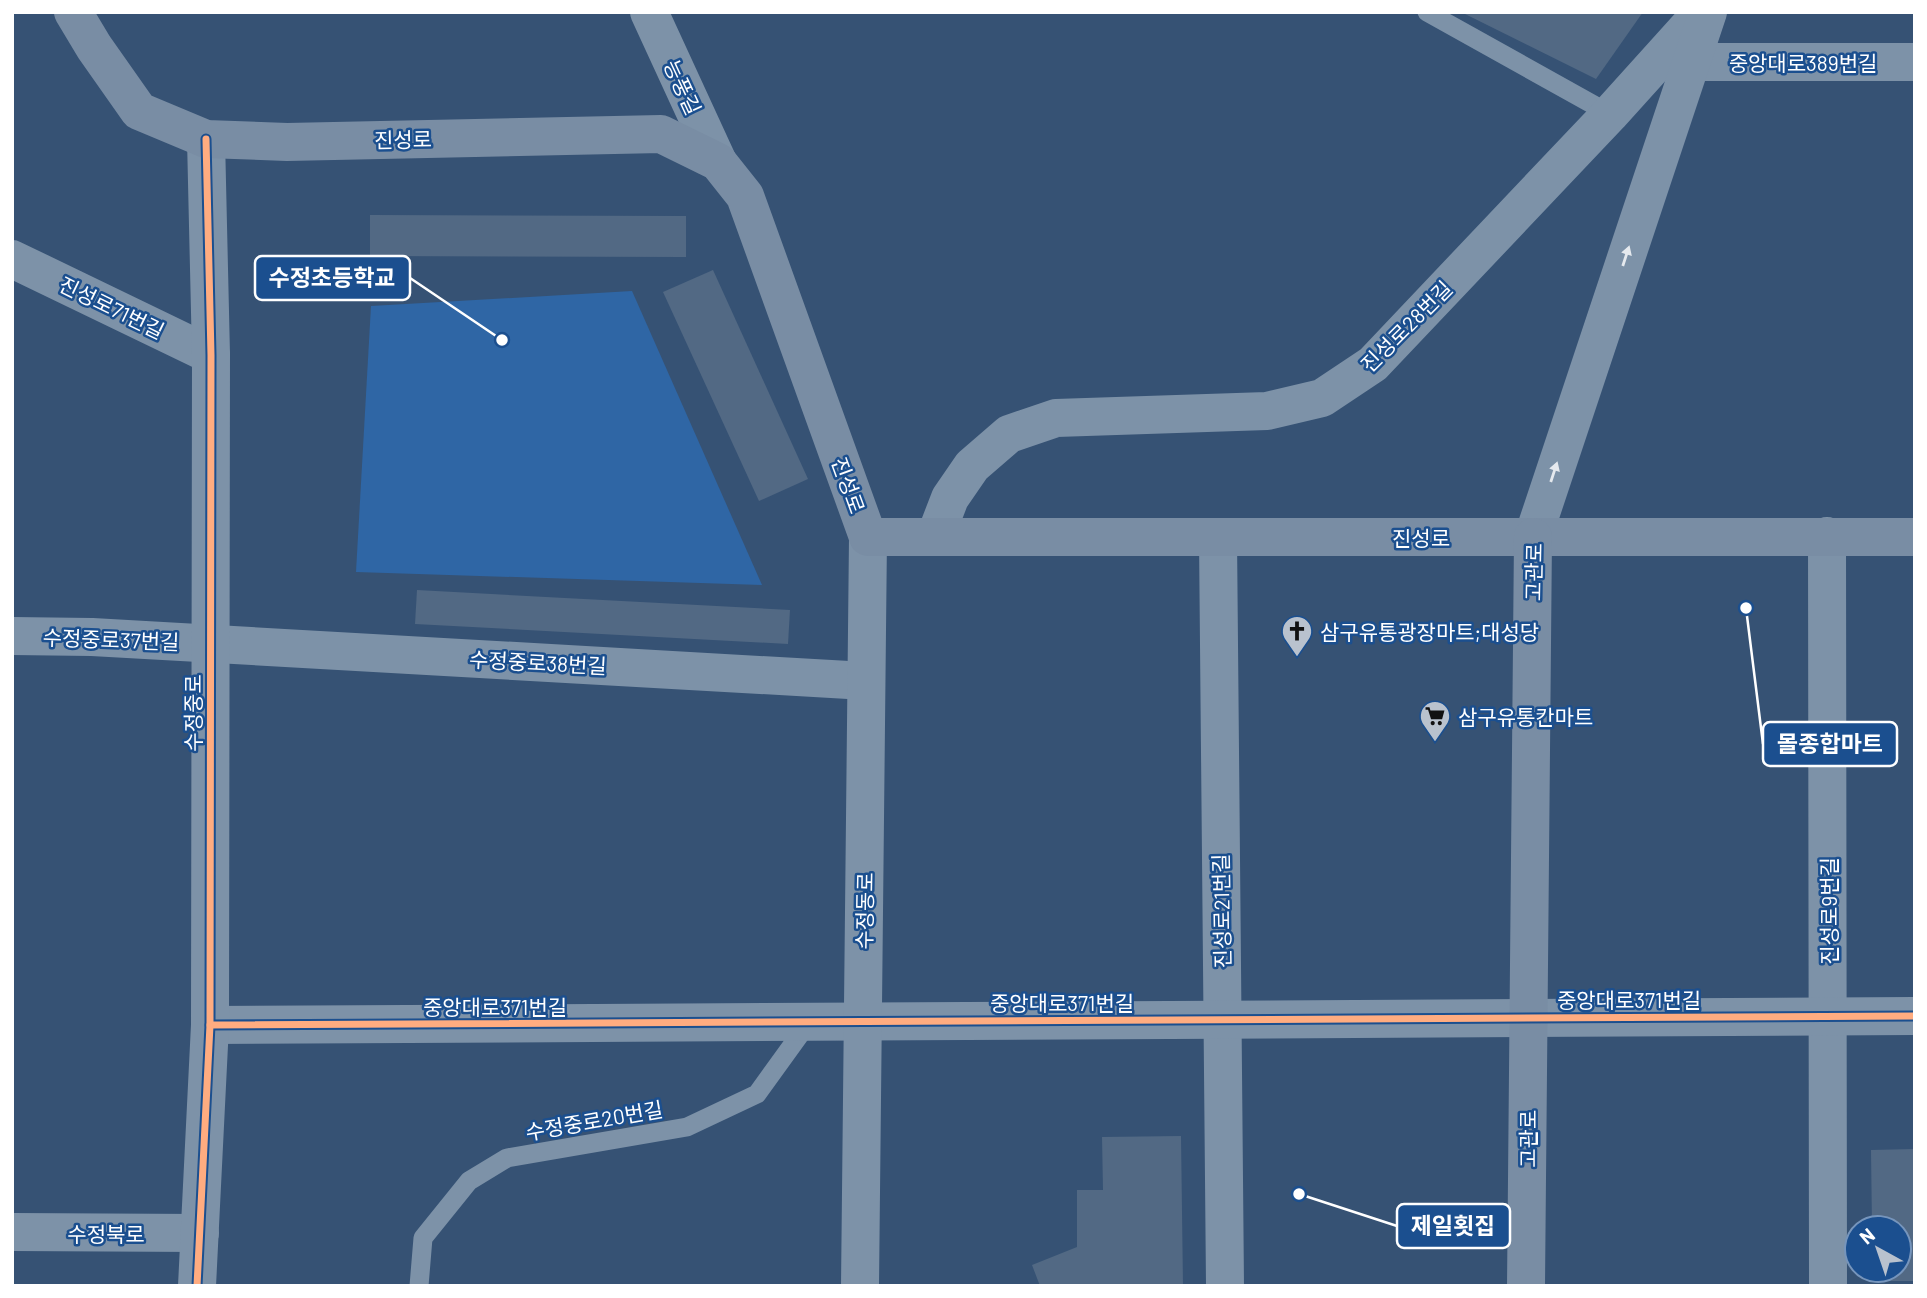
<svg xmlns="http://www.w3.org/2000/svg" width="1927" height="1298" font-family="Barlow,'Noto Sans KR',sans-serif">
<rect width="100%" height="100%" fill="#365274"/>
<polygon fill="#2f66a5" points="632,291 762,585 356,572 371,306"/>
<g fill="#526984">
<polygon points="1461,12 1643,12 1596,79"/>
<polygon points="370,215 686,216 686,257 370,256"/>
<polygon points="713,270 808,479 759,501 663,292"/>
<polygon points="417,590 790,610 788,644 415,624"/>
<polygon points="1181,1136 1183,1286 1040,1286 1032,1265 1077,1247 1077,1190 1103,1190 1102,1137"/>
<polygon points="1915,1149 1915,1281 1872,1281 1872,1270 1899,1270 1899,1228 1872,1228 1871,1150"/>
</g>
<g fill="none" stroke-linecap="round" stroke-linejoin="round">
<g stroke="#7d92a8" stroke-width="19">
<polyline points="1427,12 1610,114"/>
<polyline points="419,1286 423,1238 469,1181 507,1158 687,1127 757,1094 809,1022"/>
</g>
<g stroke="#7d92a8" stroke-width="38">
<polyline points="649,12 718,162"/>
<polyline points="1691,62 1915,62"/>
<polyline points="12,259 211,355"/>
<polyline points="1827,536 1828,1286"/>
<polyline points="935,537 950,498 972,466 1009,434 1056,418 1267,411 1322,398 1373,364 1610,114 1702,12"/>
<polyline points="1218,537 1225,1286"/>
<polyline points="12,636 92,637 866,681"/>
<polyline points="210,1025 1915,1016"/>
</g>
<g stroke="#7d92a8" stroke-width="38">
<polyline points="1533,537 1708,12"/>
<polyline points="12,1232 200,1233"/>
<polyline points="197,1286 210,1025 211,355 206,139"/>
<polyline points="860,1286 868,537"/>
</g>
<g stroke="#798da4" stroke-width="38">
<polyline points="73,12 94,47 139,111 206,139 287,142 661,134 718,162 745,196 868,537 1915,537"/>
<polyline points="1526,1286 1533,537"/>
</g>
<g stroke="#1b4f8f" stroke-width="11">
<g id="cycleway">
<polyline points="210,1025 1915,1016"/>
<polyline points="197,1286 210,1025 211,355 206,139"/>
</g>
</g>
<use href="#cycleway" stroke="#ffac80" stroke-width="7"/>
</g>
<defs><path id="oneway-solid" d="M-6-.8H1V-3.2L6.5 0L1 3.2V.8H-6Z" transform="scale(1.75)"/></defs>
<g fill="#e5e9ee">
<use href="#oneway-solid" transform="translate(1626 256) rotate(-72)"/>
<use href="#oneway-solid" transform="translate(1554 472) rotate(-72)"/>
</g>
<defs>
<g id="church-pin" transform="scale(1.575)"><path d="M0 17L-7.5 6A9.5 9.5 0 1 1 7.5 6Z" fill="#b9c2ce" stroke="#1b4f8f"/><path d="M-1.2-6h2.4v3.5h3.3v2.4h-3.3V6h-2.4V-.1h-3.3v-2.4h3.3Z" fill="#111"/></g>
<g id="supermarket-pin" transform="scale(1.575)"><path d="M0 17L-7.5 6A9.5 9.5 0 1 1 7.5 6Z" fill="#b9c2ce" stroke="#1b4f8f"/><path d="M-6-5.5h2.5l.6 2H6L4.5 2H-2.5L-4.4-4H-6ZM-1.5 3.2a1.3 1.3 0 1 0 .1 0ZM3 3.2a1.3 1.3 0 1 0 .1 0Z" fill="#111"/></g>
</defs>
<g fill-rule="evenodd">
<use href="#church-pin" x="1297" y="631"/>
<use href="#supermarket-pin" x="1435" y="716"/>
</g>
<g text-anchor="middle" dominant-baseline="central" stroke-width="5" stroke-linejoin="round" paint-order="stroke">
<g font-size="21" fill="#fff" stroke="#1b4f8f">
<text x="1803" y="62">중앙대로389번길</text>
<text transform="translate(683 87) rotate(65)">능풍길</text>
<text transform="translate(403 139) rotate(-1)">진성로</text>
<text transform="translate(112 307) rotate(26)">진성로71번길</text>
<text transform="translate(1406 326) rotate(-45)">진성로28번길</text>
<text transform="translate(849 485) rotate(70)">진성로</text>
<text x="1421" y="537">진성로</text>
<text transform="translate(1533 572) rotate(-89)">고관로</text>
<text transform="translate(111 639) rotate(2)">수정중로37번길</text>
<text transform="translate(538 662) rotate(3)">수정중로38번길</text>
<text transform="translate(192 713) rotate(-90)">수정중로</text>
<text transform="translate(864 911) rotate(-89)">수정동로</text>
<text transform="translate(1221 911) rotate(-91)">진성로21번길</text>
<text transform="translate(1828 911) rotate(-90)">진성로9번길</text>
<text x="1629" y="999">중앙대로371번길</text>
<text x="1062" y="1002">중앙대로371번길</text>
<text x="495" y="1006">중앙대로371번길</text>
<text transform="translate(594 1120) rotate(-10)">수정중로20번길</text>
<text transform="translate(1527 1139) rotate(-90)">고관로</text>
<text x="106" y="1233">수정북로</text>
</g>
<g font-size="21" fill="#fff" stroke="#1b4f8f" text-anchor="start">
<text x="1320" y="631">삼구유통광장마트;대성당</text>
<text x="1458" y="716">삼구유통칸마트</text>
</g>
</g>
<path fill="none" stroke="#fff" stroke-width="2.5" d="M502 340L410 278M1746 608L1763 744M1299 1194L1397 1226"/>
<g fill="#fff" stroke="#1b4f8f" stroke-width="2.5">
<circle cx="502" cy="340" r="7"/>
<circle cx="1746" cy="608" r="7"/>
<circle cx="1299" cy="1194" r="7"/>
</g>
<g fill="#1b4f8f" stroke="#fff" stroke-width="2.5">
<rect x="255" y="256" width="155" height="44" rx="7"/>
<rect x="1763" y="722" width="134" height="44" rx="7"/>
<rect x="1397" y="1204" width="113" height="44" rx="7"/>
</g>
<g font-size="23" text-anchor="middle" font-weight="bold" fill="#fff">
<text x="332" y="286">수정초등학교</text>
<text x="1830" y="752">몰종합마트</text>
<text x="1453" y="1234">제일횟집</text>
</g>
<rect width="1927" height="1298" fill="none" stroke="#ffffff" stroke-width="28"/>
<g transform="translate(1878 1249) rotate(320)"><circle r="33" fill="#1b4f8f" stroke="#7695bc" stroke-width="2"/>
<path d="M0-5L12 26L0 18L-12 26Z" fill="#b9c2ce"/>
<text y="-10" font-size="19" font-weight="bold" text-anchor="middle" fill="#ffffff">N</text>
</g>
</svg>
